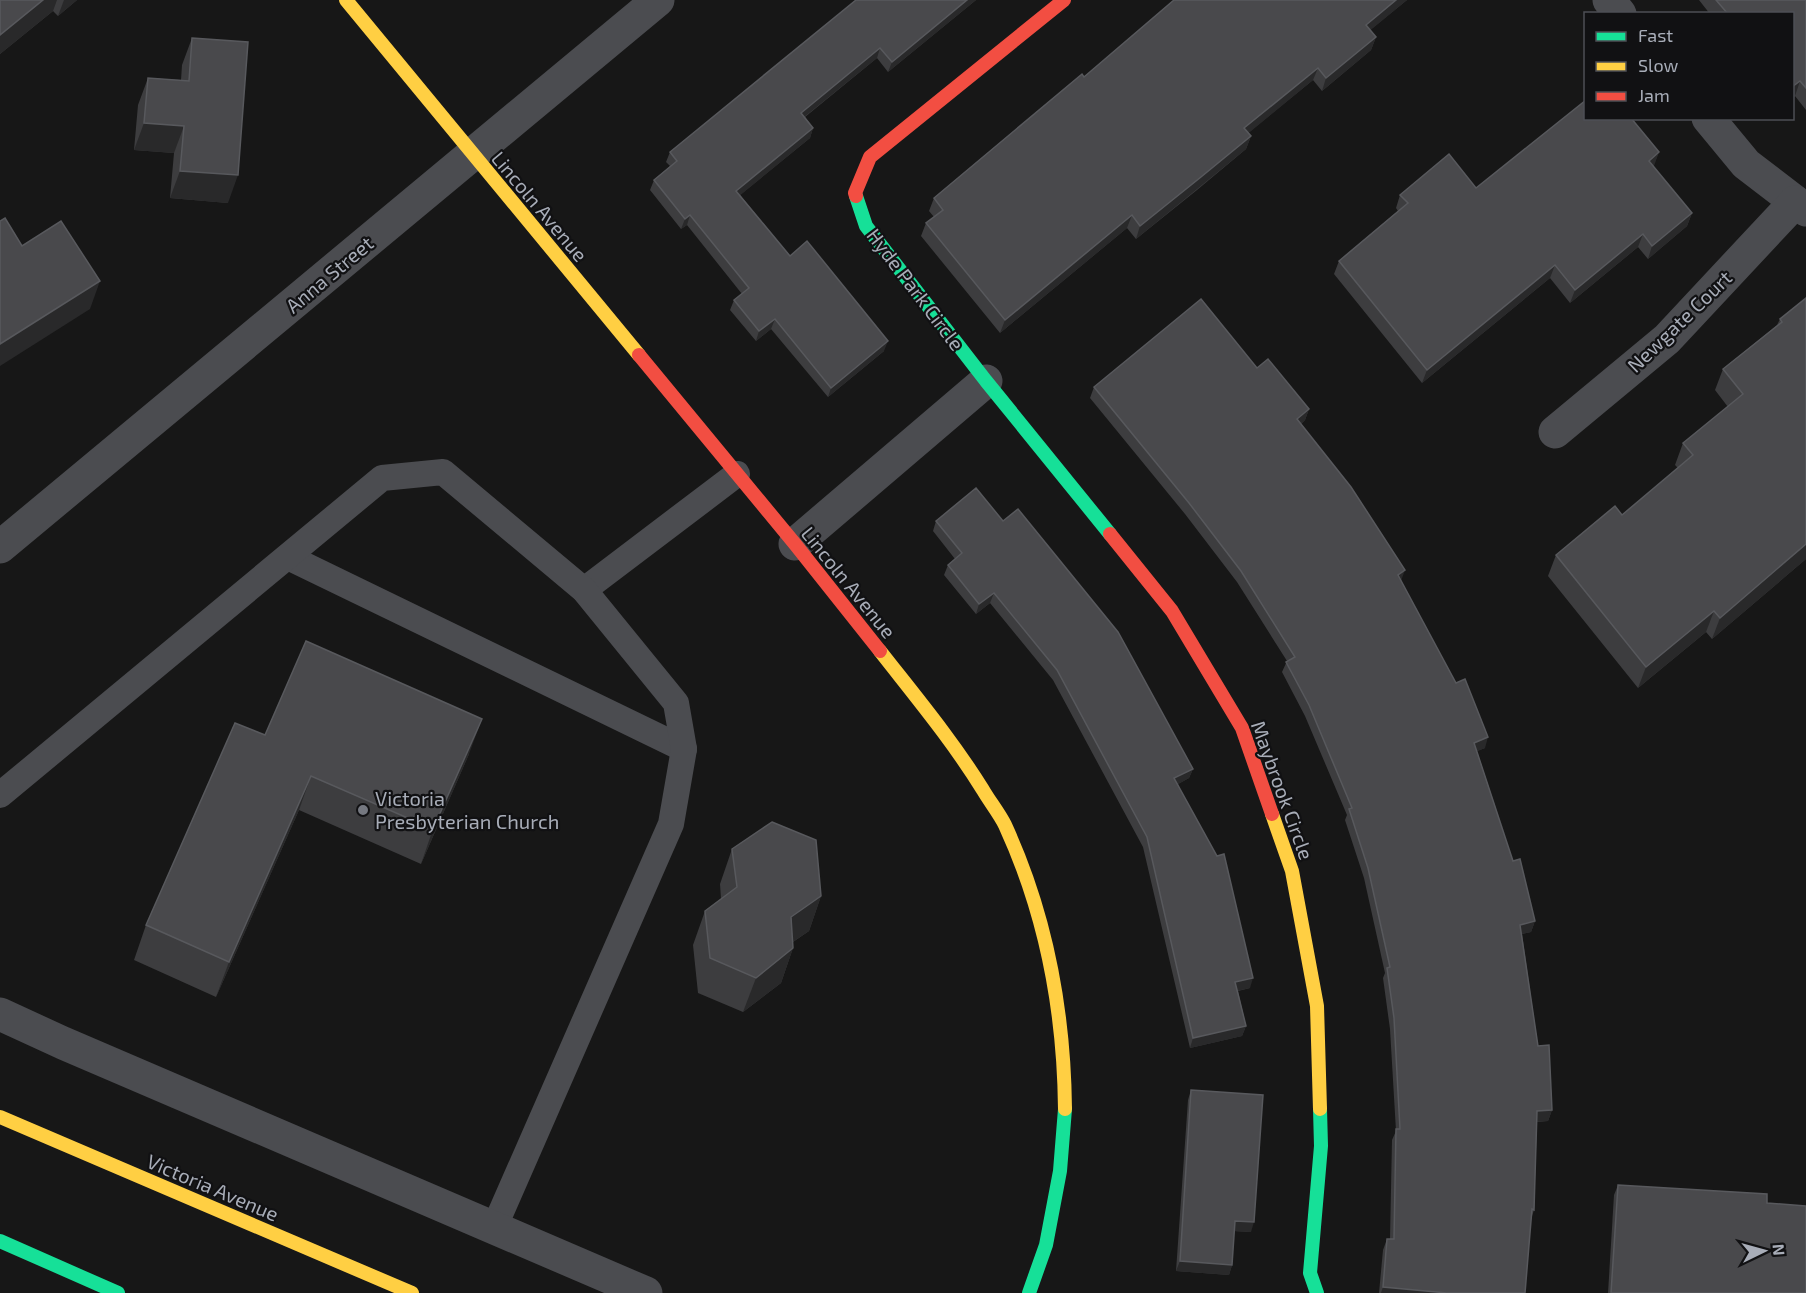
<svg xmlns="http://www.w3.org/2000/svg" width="1806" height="1293" font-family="'Exo 2',sans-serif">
<rect width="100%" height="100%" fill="#171717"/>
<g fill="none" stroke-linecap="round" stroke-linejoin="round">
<g stroke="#4b4c50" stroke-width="26">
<polyline points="288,557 684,749"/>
<polyline points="584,590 737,474"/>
<polyline points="0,795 382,478 443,472 584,590 676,703 684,749 671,824 494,1228"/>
</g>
<g stroke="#4b4c50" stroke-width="33">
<polyline points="1609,0 1620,14"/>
<polyline points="1708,118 1746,164 1806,210"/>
<polyline points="1555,432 1667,339 1795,202"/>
<polyline points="795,544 986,381"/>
<polyline points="0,547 658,0"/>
<polyline points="0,1014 63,1043 646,1293"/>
</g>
<g stroke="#16e098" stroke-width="14">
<polyline points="856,196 866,226 986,381 1110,534"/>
<polyline points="0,1241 118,1293"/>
<polyline points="1029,1293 1046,1245 1060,1171 1065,1109"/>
<polyline points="1317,1293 1310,1273 1321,1146 1320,1109"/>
</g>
<g stroke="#ffcf43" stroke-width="14">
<polyline points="346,0 639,355"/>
<path d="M880,651c36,46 72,89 103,139 7,12 16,23 22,35 41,89 59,186 60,284"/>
<polyline points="1272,814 1292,871 1317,1006 1320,1109"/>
<polyline points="0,1117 412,1293"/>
</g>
<g stroke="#f24e42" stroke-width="14">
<polyline points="856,196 855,193 870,157 1064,0"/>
<polyline points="639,355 795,544 880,651"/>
<polyline points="1110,534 1172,611 1242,728 1272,814"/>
</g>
</g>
<g fill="#3d3d3f">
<polygon points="0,0 77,0 58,16 53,11 0,54"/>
<polygon points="856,0 976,0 888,72 877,58 805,117 813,128 810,138 740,195 790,256 884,351 828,397 771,329 756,341 730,310 734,300 742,294 687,225 681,229 650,190 654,180 670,166 666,162 670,152"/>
<polygon points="1174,0 1407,0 1370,30 1376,37 1371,50 1322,91 1313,80 1248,133 1251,136 1246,149 1197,190 1136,239 1127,228 1000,333 921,236 926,223 934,217 929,211 934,198 1084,77"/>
<polygon points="1699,0 1806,0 1806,110 1795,96 1792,98 1792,14 1710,14"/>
<polygon points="192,38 228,203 170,198 174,153 134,150 138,105 148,78 181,80 182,65"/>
<polygon points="1659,152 1653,166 1692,213 1687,226 1648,259 1638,247 1570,303 1550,278 1422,383 1334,274 1339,261 1398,211 1396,208 1400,195 1476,188"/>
<polygon points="1806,298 1806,559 1712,639 1706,632 1638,688 1548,576 1556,555 1622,515 1678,468 1675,465 1683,443 1728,407 1715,390 1723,369 1777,325 1780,319"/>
<polygon points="1257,368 1309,409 1305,420 1301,424 1401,581 1485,748 1477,751 1513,861 1535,921 1531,932 1522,934 1538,1046 1552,1110 1548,1121 1537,1122 1534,1210 1531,1219 1525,1293 1379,1293 1383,1250 1387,1239 1390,1239 1392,1140 1396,1131 1390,1029 1383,978 1385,973 1364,878 1345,820 1347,815 1305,716 1282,672 1287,661 1237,582 1185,514 1090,398 1094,387"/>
<polygon points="936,521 1193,769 1189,778 1178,784 1250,988 1238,991 1246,1026 1242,1036 1190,1048 1143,847 1053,680 990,603 976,614 944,575 948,565 955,559 933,531"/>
<polygon points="265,735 469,754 421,864 299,810 216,997 134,960 146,925"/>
<polygon points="732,849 821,896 809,931 793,942 793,948 781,983 743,1012 698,993 693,945 705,911 721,899 720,884"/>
<polygon points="1191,1090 1251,1232 1234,1231 1232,1265 1229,1275 1176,1271 1188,1100"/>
<polygon points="1618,1185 1767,1203 1806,1293 1608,1293 1614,1195"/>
</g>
<g fill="#29292a">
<polygon points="43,0 57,0 53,11 0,54 0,35"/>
<polygon points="64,0 77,0 58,16"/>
<polygon points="967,0 976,0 888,72 892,62"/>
<polygon points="1396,0 1407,0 1361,38 1366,25"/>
<polygon points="1376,37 1371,50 1322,91 1326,78"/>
<polygon points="880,48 877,58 798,122 801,113"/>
<polygon points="1318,68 1313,80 1239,141 1244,128"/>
<polygon points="1800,81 1795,96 1792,98 1792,87"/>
<polygon points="144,123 184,126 174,153 134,150"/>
<polygon points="813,128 810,138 733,201 736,191"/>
<polygon points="1251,136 1246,149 1136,239 1140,226"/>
<polygon points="1659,152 1654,166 1644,174 1649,161"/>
<polygon points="180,171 238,175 228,203 170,198"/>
<polygon points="1692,213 1687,226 1648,259 1652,246"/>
<polygon points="690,215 687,225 681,229 685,219"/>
<polygon points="1132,215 1127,228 1000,333 1005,320"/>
<polygon points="1643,234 1638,247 1570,303 1575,290"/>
<polygon points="1555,265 1550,278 1422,383 1427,370"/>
<polygon points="100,281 90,309 0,366 0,344"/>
<polygon points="775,319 771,329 756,341 759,331"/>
<polygon points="888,341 884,351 828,397 831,388"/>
<polygon points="1309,409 1305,420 1293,430 1297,419"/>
<polygon points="1806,544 1806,559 1712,639 1720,618"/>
<polygon points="1405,570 1401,581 1398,575"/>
<polygon points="994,593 990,603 976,614 979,604"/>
<polygon points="1714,611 1706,632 1638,688 1646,667"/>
<polygon points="482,719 469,754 421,864 433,829"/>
<polygon points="1488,737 1485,748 1470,754 1474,743"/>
<polygon points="1193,769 1189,778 1171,788 1174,778"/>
<polygon points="311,776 299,810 216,997 229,962"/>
<polygon points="821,896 809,931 778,952 791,917"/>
<polygon points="1535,921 1531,932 1516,935 1520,925"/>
<polygon points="793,948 781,983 743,1012 756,978"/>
<polygon points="1253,978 1250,988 1232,992 1235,982"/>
<polygon points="1246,1026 1242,1036 1190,1048 1193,1038"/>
<polygon points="1552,1110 1548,1121 1533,1122 1537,1111"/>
<polygon points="1235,1221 1254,1222 1251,1232 1232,1231"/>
<polygon points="1180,1261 1232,1265 1229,1275 1176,1271"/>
<polygon points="1383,1287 1447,1293 1381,1293"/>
</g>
<g fill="#49494c" stroke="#58595d" stroke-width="1.5">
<polygon points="0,0 43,0 0,35"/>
<polygon points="856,0 967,0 892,62 880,48 801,113 813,128 736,191 790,256 807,241 888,341 831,388 775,319 759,331 734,300 749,288 690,215 685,219 654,180 677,161 670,152"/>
<polygon points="1174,0 1396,0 1366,25 1376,37 1326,78 1318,68 1244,128 1251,136 1201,177 1140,226 1132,215 1005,320 926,223 943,210 934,198 1082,74 1084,77"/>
<polygon points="1716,0 1806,0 1806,88 1800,81 1792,87 1792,14 1728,14"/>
<polygon points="192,38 248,42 238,175 180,171 184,126 144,123 148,78 189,81"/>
<polygon points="1586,100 1586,118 1631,118 1659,152 1649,161 1692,213 1652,246 1643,234 1575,290 1555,265 1427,370 1339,261 1408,203 1400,195 1449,154 1476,188"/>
<polygon points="5,218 22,246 61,221 100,281 0,344 0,221"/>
<polygon points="1806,298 1806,544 1720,618 1714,611 1646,667 1556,555 1615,506 1622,515 1693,455 1683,443 1743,394 1723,369 1782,322 1780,319"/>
<polygon points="1201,299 1257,368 1268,359 1309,409 1297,419 1351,487 1405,570 1398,575 1456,683 1465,679 1488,737 1474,743 1513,861 1520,859 1535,921 1520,925 1538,1046 1549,1045 1552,1110 1537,1111 1534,1210 1532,1209 1525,1293 1447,1293 1383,1287 1387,1239 1394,1239 1396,1129 1400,1129 1394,1018 1387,968 1390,967 1368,868 1349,809 1352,808 1309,705 1286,662 1295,657 1241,571 1189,503 1094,387"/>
<polygon points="976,488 1003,521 1018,509 1118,632 1193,769 1174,778 1217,856 1224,854 1253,978 1235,982 1246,1026 1193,1038 1147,837 1057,670 994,593 979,604 948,565 962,553 936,521"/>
<polygon points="306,641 482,719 433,829 311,776 229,962 146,925 235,723 265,735"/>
<polygon points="772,822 816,840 821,896 791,917 793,948 756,978 710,958 705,911 737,887 732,849"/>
<polygon points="1191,1090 1263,1095 1254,1222 1235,1221 1232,1265 1180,1261"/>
<polygon points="1618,1185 1767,1194 1767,1203 1806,1206 1806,1293 1611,1293"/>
</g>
<circle fill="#757880" stroke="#111113" stroke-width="2" cx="363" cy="810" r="6"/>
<g text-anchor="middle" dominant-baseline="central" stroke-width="4.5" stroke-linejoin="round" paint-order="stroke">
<g font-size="20" fill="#a8adb8" stroke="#111113">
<text transform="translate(540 206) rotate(50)">Lincoln Avenue</text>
<text transform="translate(329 274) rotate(-40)">Anna Street</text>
<text transform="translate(916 289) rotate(53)">Hyde Park Circle</text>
<text transform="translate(1679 321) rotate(-44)">Newgate Court</text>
<text transform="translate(849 582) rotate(51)">Lincoln Avenue</text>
<text transform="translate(1283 790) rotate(70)">Maybrook Circle</text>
<text transform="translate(213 1187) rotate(23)">Victoria Avenue</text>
</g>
<g font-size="20" fill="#a8adb8" stroke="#111113" text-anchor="start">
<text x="375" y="798">Victoria<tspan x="375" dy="23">Presbyterian Church</tspan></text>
</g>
</g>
<rect x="1584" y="12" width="210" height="108" fill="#111113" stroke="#4d4f55" stroke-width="1.5"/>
<rect x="1596" y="32" width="30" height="9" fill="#16e098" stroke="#4d4f55" stroke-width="1.5"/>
<text x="1638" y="42" font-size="18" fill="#a8adb8">Fast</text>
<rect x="1596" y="62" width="30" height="9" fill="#ffcf43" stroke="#4d4f55" stroke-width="1.5"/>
<text x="1638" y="72" font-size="18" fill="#a8adb8">Slow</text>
<rect x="1596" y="92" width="30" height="9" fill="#f24e42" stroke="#4d4f55" stroke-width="1.5"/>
<text x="1638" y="102" font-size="18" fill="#a8adb8">Jam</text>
<g transform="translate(1764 1251) rotate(85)" stroke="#111113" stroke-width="4.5" paint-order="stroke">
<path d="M0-4.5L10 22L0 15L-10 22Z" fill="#a8adb8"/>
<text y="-9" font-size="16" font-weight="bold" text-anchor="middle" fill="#a8adb8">N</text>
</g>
</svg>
